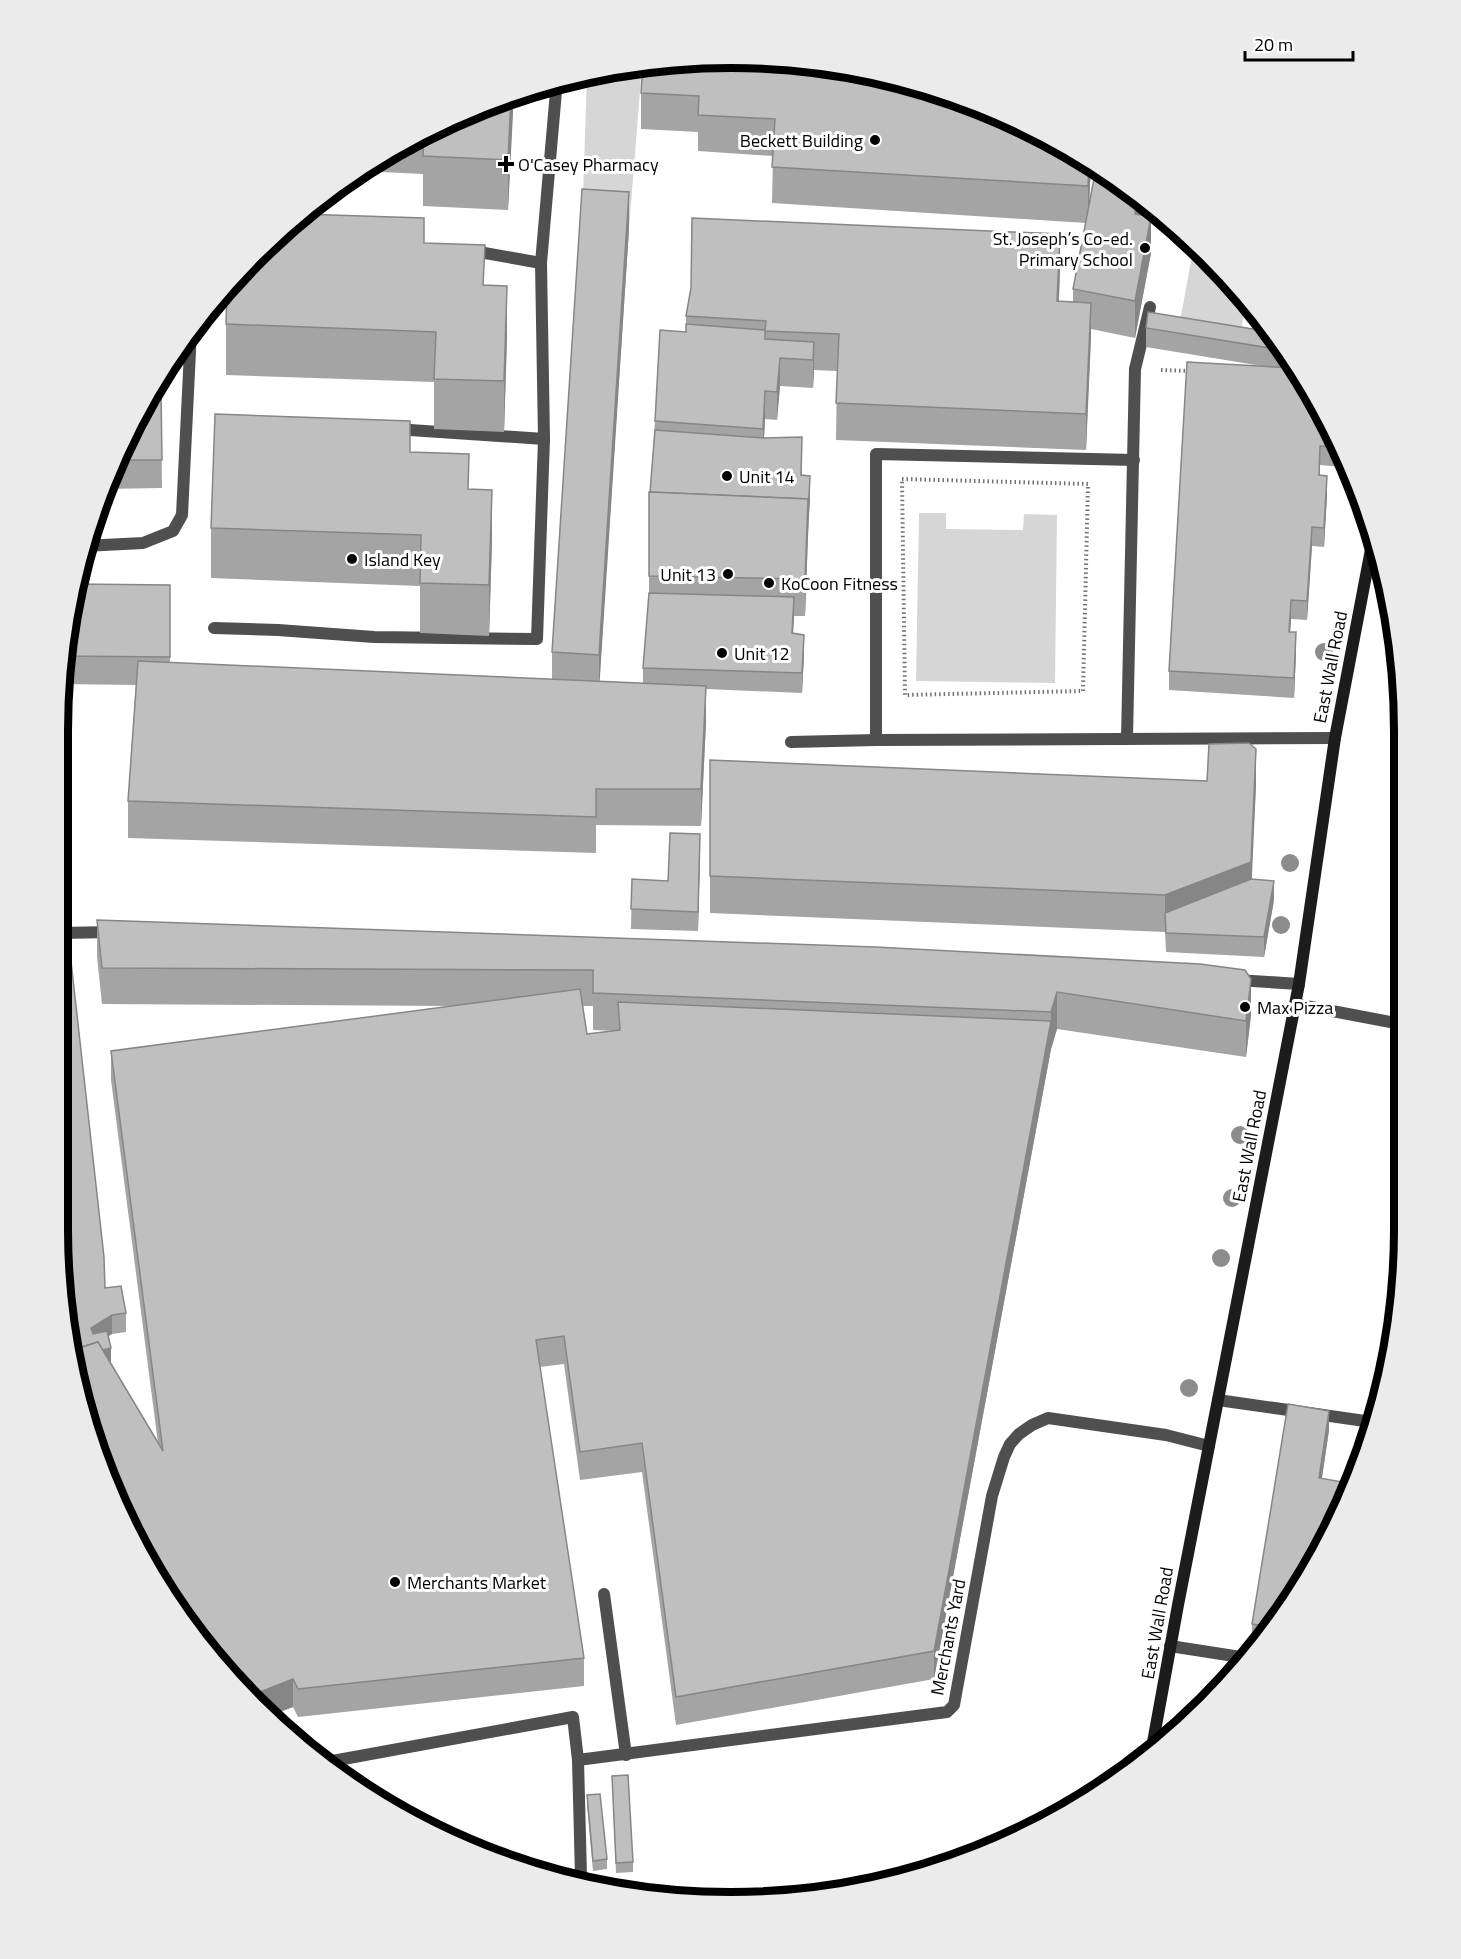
<svg xmlns="http://www.w3.org/2000/svg" width="1461" height="1959" font-family="'Titillium Web',sans-serif">
<rect width="100%" height="100%" fill="#fff"/>
<g fill="#d6d6d6">
<polygon points="642,66 629,229 582,226 587,75"/>
<polygon points="1194,245 1246,301 1241,332 1180,321"/>
<polygon points="919,513 946,513 946,529 1023,530 1024,514 1057,515 1055,683 916,681"/>
</g>
<g fill="none" stroke-linecap="round" stroke-linejoin="round">
<g stroke="#717171" stroke-width="4" stroke-dasharray="1.5 3" stroke-linecap="butt">
<polyline points="1161,370 1189,371"/>
<polygon points="902,479 1088,484 1083,691 905,695"/>
</g>
<g stroke="#4f4f4f" stroke-width="12">
<polyline points="468,250 541,263"/>
<polyline points="395,429 544,439"/>
<polyline points="84,546 143,543 173,531 182,515 191,331"/>
<polyline points="214,628 278,630 374,637 537,639 544,439 541,263 557,80"/>
<polyline points="1127,738 1135,369 1150,307"/>
<polyline points="876,740 876,454 1134,460"/>
<polyline points="791,742 876,740 1335,738"/>
<polyline points="1295,1004 1401,1024"/>
<polyline points="1218,1400 1365,1421 1371,1431"/>
<polyline points="604,1594 626,1755"/>
<polyline points="1170,1646 1247,1658"/>
<polyline points="578,1760 947,1712 954,1705 992,1496 1004,1457 1010,1444 1019,1434 1032,1425 1048,1418 1166,1435 1209,1446"/>
<polyline points="327,1762 573,1717 578,1760 581,1876"/>
</g>
<g stroke="#4f4f4f" stroke-width="12">
<polyline points="58,933 114,932"/>
<polyline points="1237,980 1299,984"/>
</g>
<polyline stroke="#1c1c1c" stroke-width="12" points="1151,1753 1178,1605 1299,984 1335,738 1372,544"/>
</g>
<g fill="#8c8c8c">
<circle cx="1324" cy="652" r="9"/>
<circle cx="1290" cy="863" r="9"/>
<circle cx="1281" cy="925" r="9"/>
<circle cx="1240" cy="1135" r="9"/>
<circle cx="1232" cy="1198" r="9"/>
<circle cx="1221" cy="1258" r="9"/>
<circle cx="1189" cy="1388" r="9"/>
</g>
<g fill="#a4a4a4" fill-rule="evenodd">
<polygon points="643,66 1068,147 1091,165 1089,207 1096,168 1154,209 1143,207 1142,215 1151,253 1135,338 1091,329 1086,450 836,440 837,371 814,370 813,388 780,386 777,420 765,419 764,438 802,456 802,475 810,495 808,536 805,616 794,616 793,633 804,654 802,693 706,689 706,722 701,826 596,825 596,853 128,838 128,801 136,685 59,684 75,584 170,585 170,663 552,679 552,652 629,229 599,681 643,683 643,668 649,594 649,492 650,492 655,421 686,332 686,316 1060,270 1059,301 1073,302 1073,289 1086,223 772,203 773,156 698,151 698,132 641,129 641,93"/>
<polygon points="513,96 508,210 423,206 423,174 360,171 433,126"/>
<polygon points="424,243 485,285 507,337 504,432 434,429 434,382 226,375 226,324"/>
<polygon points="1146,328 1271,332 1342,455 1342,467 1320,465 1320,475 1327,495 1324,547 1312,546 1307,620 1291,619 1290,632 1296,652 1294,698 1169,690 1169,671 1262,366 1146,347"/>
<polygon points="161,393 162,488 105,489 126,433"/>
<polygon points="410,452 469,489 492,540 489,636 420,633 420,586 211,578 211,528"/>
<polygon points="710,760 1256,785 1251,879 1274,900 1264,957 1166,952 1165,932 710,913"/>
<polygon points="58,812 67,894 67,914 58,915"/>
<polygon points="700,853 698,931 631,929 632,879 668,881"/>
<path d="M97,920l778,27 376,68 -5,42 -189,-28 -6,20 -117,630 -258,46 -34,-253 -62,8 -16,-116 -24,3 44,291v28l-286,31 -5,-10 -24,9 -73,-77 -116,-236 25,-115 21,25v19l-14,2 -4,2 3,29 47,78 -47,-363v-29l342,-45 -351,-2 -5,-47zM583,1006h10v24l24,1 -30,3z"/>
<polygon points="1329,1430 1322,1478 1343,1500 1314,1565 1257,1644 1252,1643 1252,1624"/>
<polygon points="612,1776 633,1862 633,1872 616,1873"/>
<polygon points="587,1795 607,1859 607,1869 593,1871 587,1805"/>
</g>
<g fill="#868686">
<polygon points="513,96 513,114 508,210 508,160 511,97"/>
<polygon points="1089,163 1091,165 1088,223 1088,186"/>
<polygon points="629,192 629,229 599,692 599,655"/>
<polygon points="1138,198 1143,202 1143,207 1135,250 1135,214"/>
<polygon points="1151,217 1151,253 1135,338 1135,301"/>
<polygon points="1060,234 1060,270 1057,338 1057,301"/>
<polygon points="507,286 507,337 504,432 504,381"/>
<polygon points="1091,303 1091,339 1086,450 1086,414"/>
<polygon points="814,342 814,371 813,388 813,360"/>
<polygon points="780,358 780,386 777,420 777,392"/>
<polygon points="765,391 765,419 763,457 763,429"/>
<polygon points="810,476 810,495 808,536 805,616 805,579 808,499"/>
<polygon points="1327,476 1327,495 1324,547 1324,528"/>
<polygon points="492,490 492,540 489,636 489,585"/>
<polygon points="1312,527 1312,546 1307,620 1307,601"/>
<polygon points="794,597 794,616 792,652 792,633"/>
<polygon points="1291,600 1291,619 1289,651 1289,632"/>
<polygon points="1296,632 1296,652 1294,698 1294,678"/>
<polygon points="804,635 804,654 802,693 802,673"/>
<polygon points="706,686 706,722 701,826 701,789"/>
<polygon points="1256,749 1256,785 1251,898 1165,913 1165,932 1165,895"/>
<polygon points="700,834 700,853 698,931 698,912"/>
<polygon points="1274,881 1274,900 1264,957 1264,937"/>
<polygon points="1251,979 1251,1015 1246,1057 1246,1021"/>
<polygon points="1057,992 1057,1029 1051,1049 934,1679 934,1651 1051,1021 1051,1012"/>
<polygon points="112,1315 112,1334 91,1347 91,1328"/>
<polygon points="111,1348 111,1367 74,1359"/>
<polygon points="1329,1411 1329,1430 1319,1497 1319,1478"/>
<polygon points="1343,1482 1343,1500 1339,1509"/>
<polygon points="293,1679 293,1707 269,1716 250,1696"/>
</g>
<g fill="#bfbfbf" stroke="#868686" stroke-width="1.5">
<polygon points="687,58 819,63 947,93 1068,147 1089,163 1088,186 772,167 775,119 698,115 699,96 641,93 643,66"/>
<polygon points="511,97 508,160 423,156 424,132 433,126"/>
<polygon points="1096,168 1138,198 1135,214 1151,217 1135,301 1073,289"/>
<polygon points="582,189 629,192 599,655 552,652"/>
<polygon points="300,214 424,218 424,243 485,245 483,285 507,286 504,381 434,379 436,332 226,324 227,287 254,255"/>
<polygon points="692,218 1060,234 1057,301 1091,303 1086,414 836,403 839,334 765,331 766,321 686,316 691,288"/>
<polygon points="1148,312 1271,332 1282,350 1146,328"/>
<polygon points="686,324 765,330 765,339 814,342 813,360 780,358 777,392 765,391 763,429 655,421 660,330 686,332"/>
<polygon points="1187,362 1292,368 1338,447 1320,446 1319,475 1327,476 1324,528 1312,527 1307,601 1291,600 1289,632 1296,632 1294,678 1169,671"/>
<polygon points="149,393 161,393 162,460 116,460 126,433"/>
<polygon points="215,414 410,421 410,452 469,454 468,489 492,490 489,585 420,583 421,535 211,528"/>
<polygon points="655,430 763,438 802,437 801,475 810,476 808,517 808,499 650,492"/>
<polygon points="649,492 808,499 805,579 649,576"/>
<polygon points="75,584 170,585 170,657 63,656"/>
<polygon points="649,593 794,597 792,633 804,635 802,673 643,668"/>
<polygon points="138,661 706,686 701,789 596,789 596,817 128,801"/>
<polygon points="1249,743 1256,749 1251,862 1165,895 710,876 710,760 1207,781 1209,744"/>
<polygon points="58,812 67,894 58,895"/>
<polygon points="670,833 700,834 698,912 631,909 632,879 668,881"/>
<polygon points="1251,879 1274,881 1264,937 1166,933 1165,913"/>
<polygon points="97,920 875,947 1200,964 1245,970 1251,979 1246,1021 1057,992 1051,1012 593,993 593,970 102,968"/>
<polygon points="69,943 104,1257 105,1288 121,1286 126,1313 112,1315 91,1328 93,1334 107,1331 111,1348 102,1350 98,1342 73,1350 57,1228 58,944"/>
<polygon points="580,989 587,1034 620,1030 618,1002 1051,1021 934,1651 676,1697 642,1443 580,1452 564,1336 536,1340 584,1658 298,1689 293,1679 250,1696 196,1639 147,1566 80,1403 73,1350 98,1342 163,1451 111,1051"/>
<polygon points="1288,1404 1329,1411 1319,1478 1343,1482 1339,1509 1314,1565 1309,1572 1301,1571 1298,1587 1270,1627 1252,1624"/>
<polygon points="628,1775 633,1862 616,1863 612,1776"/>
<polygon points="600,1794 607,1859 593,1861 587,1795"/>
<polygon points="470,1838 472,1846 455,1840"/>
<polygon points="724,1891 726,1897 706,1896"/>
</g>
<g fill="#000" stroke="#fff" stroke-width="2">
<circle cx="875" cy="140" r="6"/>
<path d="M503 155h6v6h6v6h-6v6h-6v-6h-6v-6h6z"/>
<circle cx="1145" cy="248" r="6"/>
<circle cx="727" cy="476" r="6"/>
<circle cx="352" cy="559" r="6"/>
<circle cx="728" cy="574" r="6"/>
<circle cx="769" cy="583" r="6"/>
<circle cx="722" cy="653" r="6"/>
<circle cx="1245" cy="1007" r="6"/>
<circle cx="395" cy="1582" r="6"/>
</g>
<g text-anchor="middle" dominant-baseline="central" stroke-width="6" stroke-linejoin="round" paint-order="stroke">
<g font-size="18" fill="#000" stroke="#fff" text-anchor="start">
<text x="863" y="140" text-anchor="end">Beckett Building</text>
<text x="518" y="164">O'Casey Pharmacy</text>
<text x="1133" y="238" text-anchor="end">St. Joseph’s Co-ed.<tspan x="1133" dy="21">Primary School</tspan></text>
<text x="739" y="476">Unit 14</text>
<text x="364" y="559">Island Key</text>
<text x="716" y="574" text-anchor="end">Unit 13</text>
<text x="781" y="583">KoCoon Fitness</text>
<text x="734" y="653">Unit 12</text>
<text x="1257" y="1007">Max Pizza</text>
<text x="407" y="1582">Merchants Market</text>
</g>
<g font-size="18" fill="#000" stroke="#fff">
<text transform="translate(1330 667) rotate(-79)">East Wall Road</text>
<text transform="translate(1249 1146) rotate(-79)">East Wall Road</text>
<text transform="translate(1157 1623) rotate(-80)">East Wall Road</text>
<text transform="translate(948 1637) rotate(-79)">Merchants Yard</text>
</g>
</g>
<path d="M0 0H1461V1959H0ZM731 68H731A663 663 0 0 1 1394 731V1229A663 663 0 0 1 731 1892H731A663 663 0 0 1 68 1229V731A663 663 0 0 1 731 68Z" fill="#ebebeb" fill-rule="evenodd"/>
<path fill="none" stroke="#000" stroke-width="8" d="M731 68H731A663 663 0 0 1 1394 731V1229A663 663 0 0 1 731 1892H731A663 663 0 0 1 68 1229V731A663 663 0 0 1 731 68Z"/>
<path d="M1245 51v9h108v-9" fill="none" stroke="#000000" stroke-width="3"/>
<text x="1254" y="51" font-size="18" fill="#000000" stroke="#ffffff" stroke-width="4.5" paint-order="stroke">20 m</text>
</svg>
